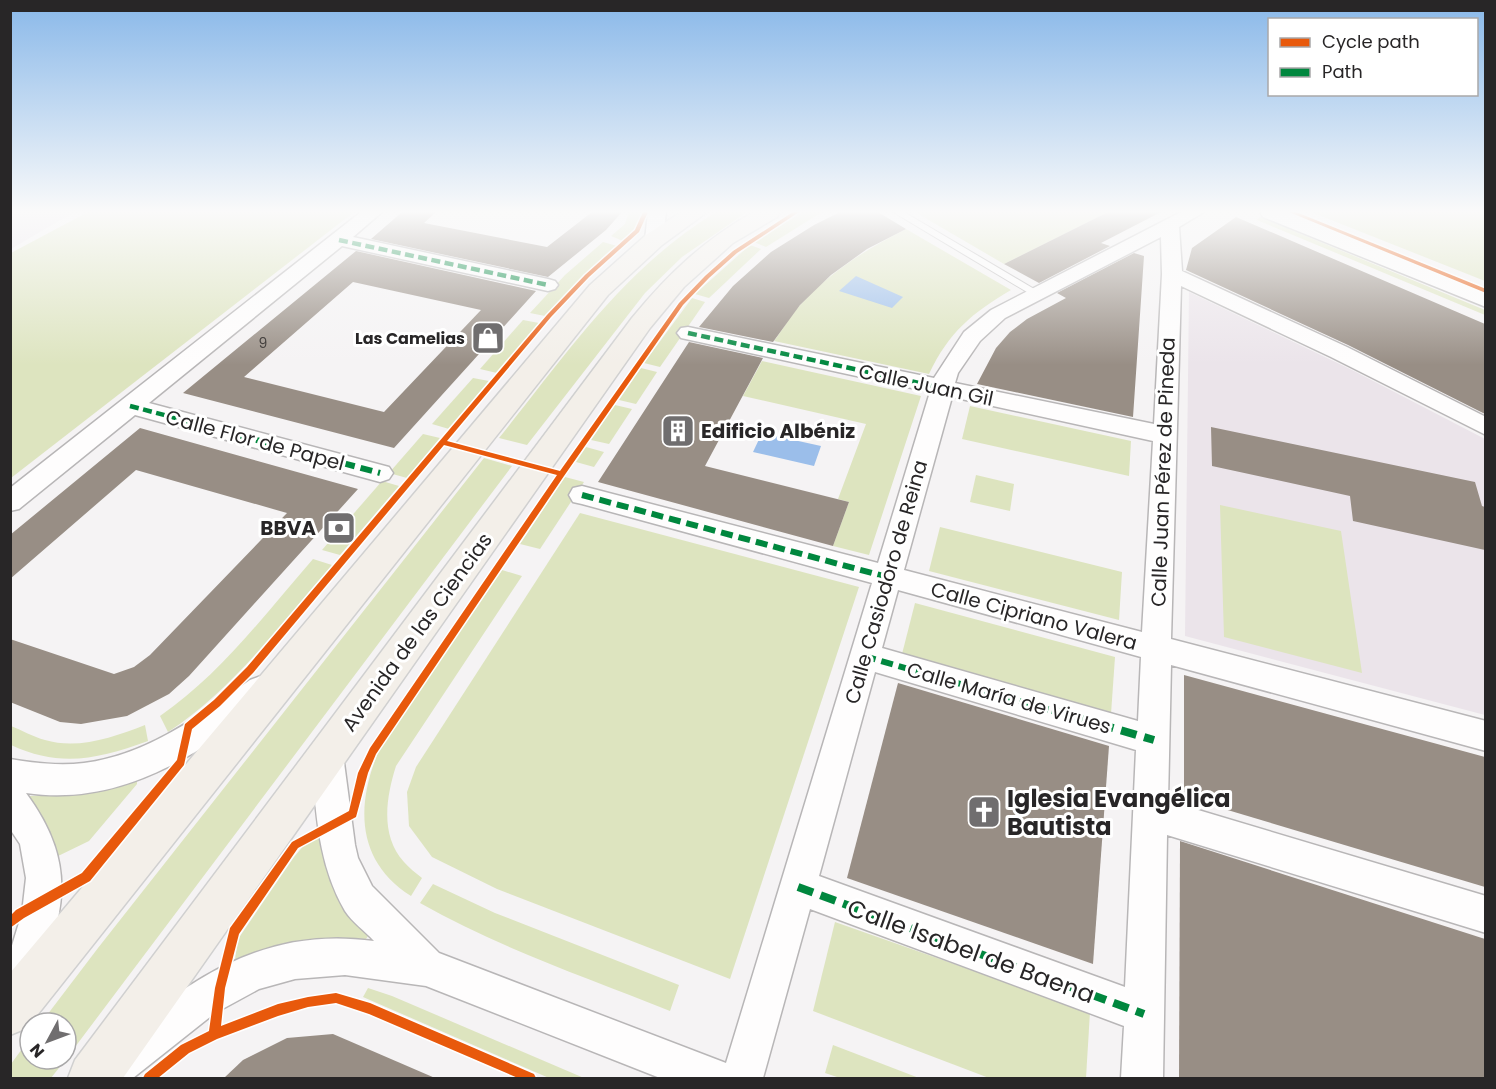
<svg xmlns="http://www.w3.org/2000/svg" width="1496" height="1089" font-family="Poppins,sans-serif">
<rect width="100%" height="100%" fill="#f5f3f4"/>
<g fill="#ebe4ea">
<polygon points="11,212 74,212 11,249"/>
<polygon points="1189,292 1350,369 1485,439 1485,715 1185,636"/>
</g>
<g fill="#dde4bf">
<polygon points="88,212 354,212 11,478 11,253"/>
<polygon points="629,212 643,212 638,225 623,241 611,236 625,224"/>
<path d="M716,212h31l-65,45 -37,36 -118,152 -28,-7c67,-83 124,-169 217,-226z"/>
<polygon points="803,212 822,212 766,247 754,242"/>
<polygon points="915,212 1108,212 1004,264"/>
<polygon points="1311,212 1485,212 1485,281"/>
<polygon points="1260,217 1485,310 1485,315 1257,220"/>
<path d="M906,229l105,61c-39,23 -62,42 -82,84l-155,-33c9,-12 17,-26 27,-37 30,-33 66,-55 105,-75z"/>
<polygon points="603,242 617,246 545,316 530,313 565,275"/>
<polygon points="750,245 761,249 709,298 695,294"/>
<polygon points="692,298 705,302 660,367 644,363"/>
<polygon points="523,320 539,323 497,373 480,369"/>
<polygon points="762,361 921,396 869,555 833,546 849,502 838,499 866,424 743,396"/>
<polygon points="641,368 657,372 636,404 619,400"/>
<polygon points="473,378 489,381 449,429 432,424"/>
<polygon points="615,405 632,409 609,444 591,440"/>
<polygon points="970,406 1131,441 1129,476 962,439"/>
<polygon points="423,434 440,438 407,478 389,473"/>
<polygon points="586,447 604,452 594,467 576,462"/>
<polygon points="484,458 512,466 66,1059 66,1023 41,1023 98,948"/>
<polygon points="976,475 1014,484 1010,511 970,502"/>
<polygon points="565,477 584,482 540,549 520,544"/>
<polygon points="382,481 399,486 340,555 322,550"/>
<polygon points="1220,505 1341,531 1362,673 1224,637"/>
<polygon points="580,513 859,587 730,979 497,889 432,857 409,826 407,792 416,767"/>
<polygon points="940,527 1122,572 1119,620 929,571"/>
<path d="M313,559l19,6c-51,58 -98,124 -164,167l-8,-16c60,-41 105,-102 153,-157z"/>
<path d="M502,570l20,6 -126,190c-10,32 -16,69 8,96 5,6 12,11 18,16l-11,18c-57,-36 -55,-95 -30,-150z"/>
<polygon points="915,603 1115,657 1111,714 902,654"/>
<path d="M145,725l3,16c-50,18 -87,27 -137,4v-19c11,4 22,11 34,14 33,10 69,-3 100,-15z"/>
<polygon points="137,778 137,784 89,841 54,858 48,829 29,796 76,794"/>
<polygon points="323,835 372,930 366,939 335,938 295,943 234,966 238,939 294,857 305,844"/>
<path d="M433,884l62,29 184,72 -9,26c-84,-34 -171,-63 -250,-108z"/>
<polygon points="835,922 1090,1012 1086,1078 989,1078 813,1011"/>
<polygon points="368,988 392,996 584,1078 549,1078 363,997"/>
<polygon points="30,1038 30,1059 66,1059 51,1078 11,1078 11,1064"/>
<polygon points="833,1045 919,1078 840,1078 825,1073"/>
</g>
<g fill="#9bbeea">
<polygon points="856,276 903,297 892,308 839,291"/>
<polygon points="762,433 821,446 814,466 753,452"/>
</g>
<g fill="#988e85" fill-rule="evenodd">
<polygon points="402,212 436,212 424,223 547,247 592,212 622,212 606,230 548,277 371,239"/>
<polygon points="840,212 878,212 906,229 867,249 831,275 800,305 773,342 699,327 733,286 771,252 814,225"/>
<polygon points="1108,212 1161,212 1101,243 1110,246 1039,283 1004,264"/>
<polygon points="1236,217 1485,324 1485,414 1348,345 1186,270 1192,248"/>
<path d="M356,251l180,40 -142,157 -211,-55zM353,282l128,28 -97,102 -140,-35z"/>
<polygon points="1134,253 1144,256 1133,417 977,384 996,348 1010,332 1027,319 1066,298 1057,293"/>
<polygon points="689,342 763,358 705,466 849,502 833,546 598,482"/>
<polygon points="1211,427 1475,482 1482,506 1485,507 1485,550 1353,521 1350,496 1212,466"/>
<polygon points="140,428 358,489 189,676 169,694 127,716 81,724 60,722 10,702 10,639 114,674 134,667 150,655 287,513 136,470 10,579 10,535"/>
<polygon points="1184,675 1485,757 1485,887 1184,797"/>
<polygon points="898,683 1109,746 1093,964 847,878"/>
<polygon points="1180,841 1485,939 1485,1078 1179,1078"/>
<polygon points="333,1034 435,1078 224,1078 243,1060 287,1038"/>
</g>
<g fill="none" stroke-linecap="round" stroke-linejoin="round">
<g stroke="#b8b6b7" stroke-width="2">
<polygon id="lane" points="893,212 904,212 1041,293 1040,295 1032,295"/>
</g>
<g stroke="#b8b6b7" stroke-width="3">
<g id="street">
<polygon points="361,212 382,212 353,237 548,279 555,281 558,285 555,289 548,291 342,246 149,403 389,467 393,473 389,479 380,482 135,415 19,509 10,511 10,488"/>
<polygon points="648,212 666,212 663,240 661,244 647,244 645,240"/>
<path d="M1181,212h23l-25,15 3,44 165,76 139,70v18l-155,-78 -150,-71 -10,353 315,82v30l-315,-86 -3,136 318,95v37l-319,-98 -4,243h-42l3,-52 -314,-117 -47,169h-103l-234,-92 -81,-11 -50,4 -36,10 -44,24 -82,65h-54l6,-15c92,-70 164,-139 289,-122 -9,-10 -22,-19 -29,-30 -28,-48 -29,-102 -34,-156l4,-11 12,-4 12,4 4,11 12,90 3,13 14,28 67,67 287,110 146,-480 -290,-79 -9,-2 -4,-7 4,-7 9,-2 296,77 52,-171 -249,-54 -4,-5 4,-5 7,-1 246,51 30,-46 27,-22zM1161,237l1,37 -8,150 -199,-41 3,-10 22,-32 25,-23zM952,397l201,44 -11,191 -238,-62zM898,590l243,67 -3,64 -256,-73zM875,672l261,78 -11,237 -306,-111z"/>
<path d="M261,676l11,4 4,10 -4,10c-75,54 -149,107 -246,93 54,74 38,123 6,202l-14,5 -8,-3v-45l12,-39 4,-35 -6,-34 -10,-15v-70c25,4 49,7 74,4 63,-8 115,-47 166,-83z"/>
</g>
</g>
<g stroke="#b8b6b7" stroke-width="3">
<polygon id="secondary" points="1260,212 1291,212 1486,291 1486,307 1263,217"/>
</g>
<g stroke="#d0d0d0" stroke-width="3">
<g id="primary">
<polygon points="681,212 707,212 662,245 608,295 27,1028 10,1035 10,973 590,285 646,235"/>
<path d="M753,212h27l-3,5 -44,26 -49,44 -34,41 -527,750h-55l7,-18 557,-742c38,-46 69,-75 121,-106z"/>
</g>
</g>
<use href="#lane" fill="#fefdfd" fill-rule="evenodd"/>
<use href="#street" fill="#fefdfd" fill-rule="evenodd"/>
<use href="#secondary" fill="#fefdfd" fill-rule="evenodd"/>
<use href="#primary" fill="#f3efe9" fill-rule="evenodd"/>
<g stroke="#00873e" stroke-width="4.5" stroke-dasharray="9 4.5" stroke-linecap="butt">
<polyline points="339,240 548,285"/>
<polyline points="688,333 942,388"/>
<polyline points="130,406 210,427"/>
</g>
<g stroke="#00873e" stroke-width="6" stroke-dasharray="12 6" stroke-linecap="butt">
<polyline points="204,426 380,473"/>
<polyline points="582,495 887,577"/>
<polyline points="864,656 1057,712"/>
</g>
<g stroke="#00873e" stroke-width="8" stroke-dasharray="16 8" stroke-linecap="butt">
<polyline points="1052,710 1154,740"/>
<polyline points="798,887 1144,1014"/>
</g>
<g stroke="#fff" stroke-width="3">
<g id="cycleway">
<polygon points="643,212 648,212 639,232 589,277 551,317 447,441 560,471 679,303 705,276 733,251 793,212 799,212 737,253 709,278 683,305 564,476 376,754 368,773 356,817 298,848 239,934 225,988 221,1026 278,1004 308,997 336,993 370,1003 534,1074 536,1078 518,1078 369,1014 336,1003 308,1007 278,1016 217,1039 189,1053 158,1078 143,1078 145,1074 181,1045 209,1031 215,988 230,928 292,842 349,811 358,773 370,748 557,475 444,445 253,673 220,706 192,729 184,765 90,881 24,918 10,928 10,916 16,910 82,873 177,760 185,724 214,700 247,667 547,315 585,275 635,230"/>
<polygon points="1289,212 1296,212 1486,289 1486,293"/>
</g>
</g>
<use href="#cycleway" fill="#e8590c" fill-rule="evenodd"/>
</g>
<linearGradient id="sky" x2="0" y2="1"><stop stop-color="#89b8e9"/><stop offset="0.58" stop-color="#fafafa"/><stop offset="1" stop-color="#fafafa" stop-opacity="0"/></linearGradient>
<rect width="1496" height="365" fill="url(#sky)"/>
<defs>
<g id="shop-square" transform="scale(1.725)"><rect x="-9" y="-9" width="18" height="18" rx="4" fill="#706e6f" stroke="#fff"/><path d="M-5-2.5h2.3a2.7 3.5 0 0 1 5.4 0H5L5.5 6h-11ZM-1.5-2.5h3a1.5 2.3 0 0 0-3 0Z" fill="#fff"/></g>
<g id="building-square" transform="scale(1.725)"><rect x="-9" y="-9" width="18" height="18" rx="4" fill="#706e6f" stroke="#fff"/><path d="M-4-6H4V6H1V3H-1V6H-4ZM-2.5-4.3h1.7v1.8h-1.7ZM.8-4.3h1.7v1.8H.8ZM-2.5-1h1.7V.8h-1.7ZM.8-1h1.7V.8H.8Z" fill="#fff"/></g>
<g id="bank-square" transform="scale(1.725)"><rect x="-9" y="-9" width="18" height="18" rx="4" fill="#706e6f" stroke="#fff"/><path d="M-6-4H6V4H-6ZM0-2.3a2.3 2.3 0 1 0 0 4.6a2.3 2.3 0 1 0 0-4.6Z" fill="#fff"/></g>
<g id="church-square" transform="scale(1.725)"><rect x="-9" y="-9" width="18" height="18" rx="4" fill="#706e6f" stroke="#fff"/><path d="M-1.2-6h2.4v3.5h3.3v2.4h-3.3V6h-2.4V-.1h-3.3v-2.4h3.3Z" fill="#fff"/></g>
</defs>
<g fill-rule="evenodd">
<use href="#shop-square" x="488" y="338"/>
<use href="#building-square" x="678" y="431"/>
<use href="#bank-square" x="339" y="528"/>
<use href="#church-square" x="984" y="812"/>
</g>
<g text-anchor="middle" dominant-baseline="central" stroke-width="6" stroke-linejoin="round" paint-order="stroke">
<g font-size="14" fill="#44403e">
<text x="263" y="343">9</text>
</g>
<g font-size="16" font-weight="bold" fill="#282627" stroke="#fff" text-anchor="end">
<text x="465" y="338">Las Camelias</text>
</g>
<g font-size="20" fill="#282627" stroke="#fff">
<text transform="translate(926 385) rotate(12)">Calle Juan Gil</text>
<text transform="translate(255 440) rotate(15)">Calle Flor de Papel</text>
<text transform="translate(1163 472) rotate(-88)">Calle Juan Pérez de Pineda</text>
<text transform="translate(886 582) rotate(-74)">Calle Casiodoro de Reina</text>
<text transform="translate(1034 616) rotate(15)">Calle Cipriano Valera</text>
<text transform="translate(417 632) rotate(-54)">Avenida de las Ciencias</text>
<text transform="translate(1009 698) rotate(16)">Calle María de Virues</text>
</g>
<g font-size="20" font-weight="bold" fill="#282627" stroke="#fff" text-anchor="start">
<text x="701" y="431">Edificio Albéniz</text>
<text x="316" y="528" text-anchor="end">BBVA</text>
</g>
<g font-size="24" font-weight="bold" fill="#282627" stroke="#fff" text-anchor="start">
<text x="1007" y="798">Iglesia Evangélica<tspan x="1007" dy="28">Bautista</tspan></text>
</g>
<g font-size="24" fill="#282627" stroke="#fff">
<text transform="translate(971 951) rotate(20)">Calle Isabel de Baena</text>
</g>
</g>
<rect width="1496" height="1089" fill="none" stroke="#282627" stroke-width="24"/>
<rect x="1268" y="18" width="210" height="78" fill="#ffffff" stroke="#a9a8a9" stroke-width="1.5"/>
<rect x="1280" y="38" width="30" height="9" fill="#e8590c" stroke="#a9a8a9" stroke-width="1.5"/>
<text x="1322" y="48" font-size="18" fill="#282627">Cycle path</text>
<rect x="1280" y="68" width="30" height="9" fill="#00873e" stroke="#a9a8a9" stroke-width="1.5"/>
<text x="1322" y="78" font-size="18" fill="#282627">Path</text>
<g transform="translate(48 1041) rotate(229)"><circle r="28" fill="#ffffff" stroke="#a9a8a9" stroke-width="1.5"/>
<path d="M0-4.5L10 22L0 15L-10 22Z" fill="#706e6f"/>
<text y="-9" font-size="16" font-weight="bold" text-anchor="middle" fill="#282627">N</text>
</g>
</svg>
